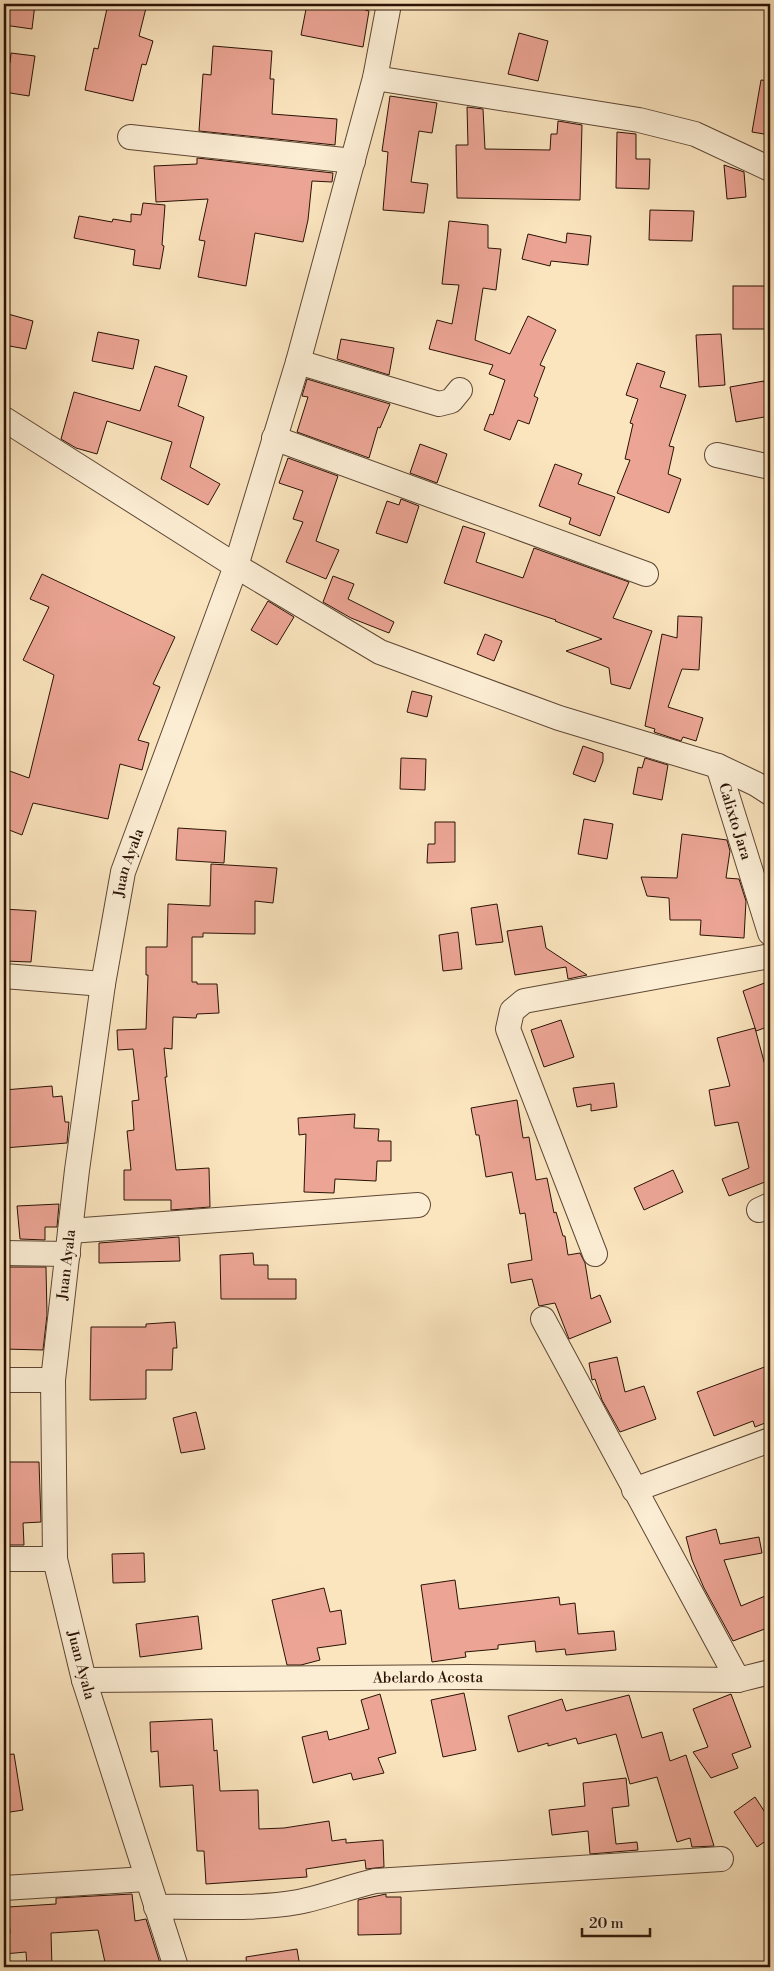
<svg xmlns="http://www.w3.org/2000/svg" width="774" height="1971" font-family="'Libre Bodoni',serif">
<rect width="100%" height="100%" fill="#fbe5bf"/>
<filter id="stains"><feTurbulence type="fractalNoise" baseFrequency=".004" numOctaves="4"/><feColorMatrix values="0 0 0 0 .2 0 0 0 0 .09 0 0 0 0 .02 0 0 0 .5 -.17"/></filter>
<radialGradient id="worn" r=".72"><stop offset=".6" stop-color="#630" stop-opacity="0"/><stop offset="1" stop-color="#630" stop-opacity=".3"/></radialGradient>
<g fill="#eca595" stroke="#2a1205">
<polygon points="6,4 35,4 32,29 4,25 4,14"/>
<polygon points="108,4 147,4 139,36 153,41 146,65 142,64 133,101 85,90 94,48 98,49"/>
<polygon points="307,4 366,4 365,10 369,11 363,47 301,35"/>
<polygon points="519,33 548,41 538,81 508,74"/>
<polygon points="213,46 272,51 270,79 274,79 272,114 337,119 335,145 199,131 203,74 211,75"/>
<polygon points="11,53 35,56 29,96 4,92 4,62 10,63"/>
<polygon points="761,80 770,81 770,135 752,132"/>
<polygon points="390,96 437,103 432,133 419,131 411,182 428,184 424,213 383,210 388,152 382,151"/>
<polygon points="467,107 483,109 485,149 550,150 551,134 557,134 558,121 582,125 580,200 457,198 456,145 468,145"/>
<polygon points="617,132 636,134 636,159 650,159 649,189 616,188"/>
<polygon points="197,158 333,173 332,182 312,181 308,220 303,242 255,233 246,286 198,277 205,241 199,240 208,199 156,202 154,166 197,164"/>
<polygon points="724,165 744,172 746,197 727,199"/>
<polygon points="143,203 165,205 162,245 164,246 160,269 133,265 135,250 74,238 79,216 112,222 113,219 131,222 131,214 141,215"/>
<polygon points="650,210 694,211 692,241 649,240"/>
<polygon points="449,221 488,225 488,248 501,249 496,290 483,288 475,340 510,354 528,316 556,330 540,365 545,367 534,396 538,398 529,424 518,420 510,440 484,430 490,414 493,415 505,380 489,374 493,365 429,349 437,320 452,324 459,285 442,284"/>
<polygon points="567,233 591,236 588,265 551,261 550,266 522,259 528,234 566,243"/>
<rect x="733" y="286" width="34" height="43"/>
<polygon points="8,314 33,321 26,349 4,345 4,332"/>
<polygon points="98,332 139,340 133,369 92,361"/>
<polygon points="721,334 725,385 699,387 696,335"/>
<polygon points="341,339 394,348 389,375 337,359"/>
<polygon points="637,363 665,372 660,387 686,395 669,446 674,447 668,474 681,479 669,513 617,493 630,460 625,459 633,424 630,423 638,399 626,395"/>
<polygon points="155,366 187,376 178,406 204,417 190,467 220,484 208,505 161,479 172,442 107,421 97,454 76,448 61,439 74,392 140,411"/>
<polygon points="307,379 390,404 380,428 378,427 369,458 297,432 308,397 302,396"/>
<polygon points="764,381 770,416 736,422 730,387"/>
<polygon points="420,444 447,454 437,483 410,473"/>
<polygon points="288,458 338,476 316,541 339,550 326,579 286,562 303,522 293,519 303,491 279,483"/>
<polygon points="555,464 582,474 578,484 615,497 600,536 569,524 571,518 539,506"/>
<polygon points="401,499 419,506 407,543 376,533 387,501 399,505"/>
<polygon points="463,526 485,533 476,562 523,578 534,548 629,582 613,618 652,631 630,689 611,684 609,668 566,651 602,639 555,621 556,620 444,583"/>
<polygon points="42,574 175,637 153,684 160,687 138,740 149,743 142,770 120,764 108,819 33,803 22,835 4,828 4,769 29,778 54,675 23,660 49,607 30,599"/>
<polygon points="333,576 354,584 348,599 394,622 389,633 351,618 323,602"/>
<polygon points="268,601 294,617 277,645 251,630"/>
<polygon points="678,616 702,617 699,670 682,669 668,707 703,718 696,741 683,737 681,741 654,732 655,729 645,726 662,634 677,638"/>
<polygon points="485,634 502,641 494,661 477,654"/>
<polygon points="412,691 432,696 427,717 407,712"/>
<polygon points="583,746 603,753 603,761 595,782 573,774"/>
<polygon points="401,758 426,759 425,790 400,789"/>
<polygon points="645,758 668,765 662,800 633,794 638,767 642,768"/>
<polygon points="584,819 613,824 607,859 578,854"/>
<polygon points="435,822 455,822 455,862 427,863 428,844 435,844"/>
<polygon points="178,828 226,831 224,863 176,860"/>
<polygon points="682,834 727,840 730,851 726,878 739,879 746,901 744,938 700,935 701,920 670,920 669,898 647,896 641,877 677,878"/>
<polygon points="211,864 277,868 273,903 255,901 255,934 203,933 203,937 192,937 192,982 197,982 197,984 217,984 219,1013 197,1014 196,1018 173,1017 172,1049 164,1048 167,1077 165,1077 176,1170 209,1168 210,1207 171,1210 171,1200 124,1200 124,1170 131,1170 127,1131 134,1130 132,1101 139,1100 133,1049 118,1050 117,1030 146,1029 148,975 146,975 146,947 167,947 168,904 210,906"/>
<polygon points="497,904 503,942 476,945 471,908"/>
<polygon points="4,909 36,911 31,962 4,961"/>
<polygon points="542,926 546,948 587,975 568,979 566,967 515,975 507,931"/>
<polygon points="458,932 462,969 443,971 439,935"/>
<polygon points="770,981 770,1026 756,1031 743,991"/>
<polygon points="561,1020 574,1057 544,1067 531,1030"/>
<polygon points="755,1028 770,1084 770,1180 729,1196 722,1179 749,1168 738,1122 715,1126 709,1090 730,1086 717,1038"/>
<polygon points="614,1083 617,1107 591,1111 591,1104 577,1107 573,1088"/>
<polygon points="52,1086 53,1097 62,1096 65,1122 69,1122 67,1143 4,1148 4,1126 7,1126 4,1090"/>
<polygon points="517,1100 523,1138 529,1137 536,1180 547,1178 554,1213 556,1212 563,1236 565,1236 568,1255 580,1253 585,1263 591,1299 600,1295 611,1322 569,1339 555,1303 539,1306 532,1279 511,1283 508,1264 532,1260 525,1213 520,1214 512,1172 486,1177 479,1135 476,1135 471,1108"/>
<polygon points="355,1114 354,1128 379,1129 378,1141 391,1141 391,1161 377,1161 376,1181 335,1179 334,1193 304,1192 306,1134 299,1135 298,1118"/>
<polygon points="673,1170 683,1192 644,1210 634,1188"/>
<polygon points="59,1204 57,1227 45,1227 45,1240 20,1239 17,1206"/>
<polygon points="179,1237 180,1261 99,1263 99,1243"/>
<polygon points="253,1253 254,1265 268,1265 268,1279 296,1279 296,1299 221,1299 220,1255"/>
<polygon points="4,1267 46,1267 47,1315 43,1350 4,1349"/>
<polygon points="175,1322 177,1348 173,1348 172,1370 146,1370 146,1399 90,1400 91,1327 146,1327 146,1324"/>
<polygon points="617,1357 625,1392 644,1386 656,1419 620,1432 602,1400 595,1379 592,1380 589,1363"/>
<polygon points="770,1365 770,1421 755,1427 753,1421 714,1436 697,1392"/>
<polygon points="196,1412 205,1449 181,1453 173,1418"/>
<polygon points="4,1462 39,1462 41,1522 23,1523 24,1545 4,1545"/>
<polygon points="716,1529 720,1544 759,1537 762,1553 724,1560 741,1606 770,1594 770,1627 733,1641 704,1588 692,1560 686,1537"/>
<polygon points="144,1553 145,1582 113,1583 112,1554"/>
<polygon points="455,1580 459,1609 559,1597 560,1605 575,1603 578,1634 614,1631 616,1650 566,1655 565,1649 536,1652 535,1641 498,1645 498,1649 465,1652 466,1657 432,1662 421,1585"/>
<polygon points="324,1588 330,1612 341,1610 346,1644 317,1648 320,1660 301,1665 287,1665 272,1600"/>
<polygon points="198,1616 202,1649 140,1657 136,1624"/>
<polygon points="464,1693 476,1750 443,1757 431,1700"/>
<polygon points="380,1694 396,1753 378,1758 384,1773 353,1780 351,1773 313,1783 302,1737 327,1731 329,1740 369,1729 361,1700"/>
<polygon points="731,1694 751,1747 732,1754 738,1768 711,1778 693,1752 708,1747 693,1709"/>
<polygon points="629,1695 642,1738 662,1732 670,1761 686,1755 714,1846 692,1847 690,1838 677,1842 657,1777 630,1784 616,1734 578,1744 576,1738 548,1746 548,1743 518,1752 508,1716 562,1699 566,1711"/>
<polygon points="212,1719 214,1751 217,1750 220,1791 258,1790 259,1829 284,1828 329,1821 332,1841 346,1839 346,1843 383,1840 384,1867 366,1869 365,1860 306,1869 307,1877 206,1884 204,1851 197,1851 193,1785 160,1787 158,1751 151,1752 150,1722"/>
<polygon points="14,1754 23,1810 4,1813 4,1755"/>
<polygon points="626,1778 629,1806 612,1808 616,1844 637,1842 638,1850 590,1854 588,1831 552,1835 549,1810 585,1806 583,1783"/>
<polygon points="755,1797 770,1820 770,1838 757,1847 734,1812"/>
<polygon points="132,1894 135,1921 146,1919 160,1963 154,1962 154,1967 106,1967 98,1930 51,1933 52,1967 27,1967 26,1952 4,1954 4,1933 10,1933 8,1907 56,1904 56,1898"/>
<polygon points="386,1894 386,1897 401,1897 401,1934 358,1935 358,1900"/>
<polygon points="297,1949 300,1967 247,1967 246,1957"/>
</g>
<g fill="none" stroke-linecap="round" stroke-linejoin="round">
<g stroke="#5e4734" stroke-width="26">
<g id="minor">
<polyline points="375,78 639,120 695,134 770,169"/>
<polyline points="130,137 353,161"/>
<polyline points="298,362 439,404 451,401 460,390"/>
<polyline points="4,419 236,566 380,652 559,718 718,766 756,784 770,793"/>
<polyline points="274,438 646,574"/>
<polyline points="717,455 770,467"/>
<path id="s1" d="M718,766l52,167"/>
<polyline points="4,976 103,984"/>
<polyline points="759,1210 770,1205"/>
<polyline points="70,1231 418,1205"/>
<polyline points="4,1253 68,1254"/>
<polyline points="595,1254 508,1029 512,1011 524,1001 770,956"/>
<polyline points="543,1319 738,1680"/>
<polyline points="4,1380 53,1380"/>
<polyline points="634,1490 770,1440"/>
<polyline points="4,1559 55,1559"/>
<path id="s2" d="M84,1680l385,-3 269,3 32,-8"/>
<polyline points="4,1888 146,1879"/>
<path d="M156,1907c47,-1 96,3 142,-5 26,-5 51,-15 77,-21l346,-22"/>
<path id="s3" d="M176,1967l-92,-287 -29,-121 -2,-179 24,-210 26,-186 20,-112 113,-306 62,-204 77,-284 14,-74"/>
</g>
</g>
<use href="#minor" stroke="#fceed5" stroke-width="24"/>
</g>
<g text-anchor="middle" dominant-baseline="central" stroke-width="4.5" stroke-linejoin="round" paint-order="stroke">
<g font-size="15" fill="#2a1205" stroke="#fceed5">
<text stroke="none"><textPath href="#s1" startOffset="58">Calixto Jara</textPath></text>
<text stroke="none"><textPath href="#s3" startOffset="1128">Juan Ayala</textPath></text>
<text stroke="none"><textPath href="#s3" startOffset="721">Juan Ayala</textPath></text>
<text transform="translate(81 1665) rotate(75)">Juan Ayala</text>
<text stroke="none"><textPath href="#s2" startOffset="344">Abelardo Acosta</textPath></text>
</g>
</g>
<rect width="774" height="1971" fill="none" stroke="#fbe5bf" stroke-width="20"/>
<rect x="5" y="5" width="764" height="1961" fill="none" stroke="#2a1205" stroke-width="2.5"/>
<rect x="10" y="10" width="754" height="1951" fill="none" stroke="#2a1205"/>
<path d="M582 1928v8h68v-8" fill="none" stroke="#2a1205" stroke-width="2.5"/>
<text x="589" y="1928" font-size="15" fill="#2a1205" stroke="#fceed5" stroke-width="4" paint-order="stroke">20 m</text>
<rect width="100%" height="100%" filter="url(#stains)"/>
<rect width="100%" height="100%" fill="url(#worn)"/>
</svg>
